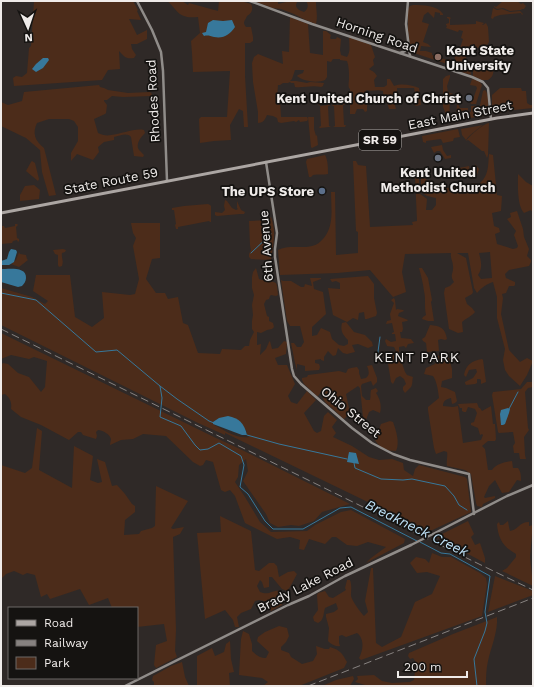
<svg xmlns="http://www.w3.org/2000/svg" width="534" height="687" font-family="'Work Sans',sans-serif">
<rect width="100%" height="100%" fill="#2f2927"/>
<g fill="#4c2c1a" fill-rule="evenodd">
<path d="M34,1h99l5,9 -1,1 4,9 -12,-1 8,16 10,-5v9l-10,5h-6l1,5 4,6 -2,3c-9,1 -9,-1 -15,-7l1,18 -12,1 -6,10 -88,6 -1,-8 3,-2 6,1 5,-4 2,-25 2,-2z"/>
<path d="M167,1h15l6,4 1,-2 29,8 1,-10h22l10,3c3,5 0,10 -4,12 -2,5 -5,6 -1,11h5l2,10v4l-3,2h-5v33l3,51h-4l-1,-16 -4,-2 -9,16 1,15 -17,1 -14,2 -1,-24 2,-2h26l3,-46 -37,1 -1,-19 -1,-12 9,-8 -2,-16c-4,0 -10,1 -14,-1 -7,-2 -11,-11 -17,-15z"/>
<path d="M253,1h25v3l8,-2 1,-1h10c0,2 -1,3 -1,4 0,4 5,6 8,7 4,-3 5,-7 2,-11h13l-3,1c0,8 2,14 0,22 -8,-3 -15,-6 -22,-10 -4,-2 -9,-3 -13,-5l-9,-1z"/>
<polygon points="503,1 517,1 521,4 523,3 526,6 524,9 522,9 521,10 510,11 503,8 497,9 494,7 494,6 496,7"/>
<path d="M413,5c10,0 24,0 30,9v1h-3v-2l-5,-1 -1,6 -6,-6 -4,3 -2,7 7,2 -6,18 5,2 3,3 -10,-1 -1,5h6l6,2v2l15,5 3,-1 6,8 -45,-15 -3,-22v-21l2,-3z"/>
<polygon points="493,8 497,10 502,9 510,12 520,11 523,14 522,15 521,13 500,15 494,17 493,19 491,18"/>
<path d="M290,17l18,7 2,29 13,2v-24h3l5,4 -1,3 1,1h5l1,-2 4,2 -1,11 1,5 6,2c4,-6 2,-13 2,-20l22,8 4,12 -2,3 1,5 -5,4c3,2 6,3 8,7l-3,4 1,7h9l3,-2v-6h3l4,7c8,-3 17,-1 25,2l2,17 -5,1 -3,-3c4,-5 2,-10 1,-15h-17c0,4 1,9 -4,10l3,11h-7c-1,-6 -6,-11 -6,-18 -6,-2 -11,1 -17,-1 2,5 1,15 1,21l-2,1 -2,-3h-6l-2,5h-5v-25l-1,-1c-1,-3 0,-6 0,-10 0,-5 0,-12 -2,-17l-7,-1v-1h-7l-2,3 -4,-1v16l-2,3c-7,3 -21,2 -28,-4l1,-1 5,-2 1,-3h-9l-3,9 -2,2h6l11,2 3,-1 14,1 -1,3 -2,1c-9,-2 -18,1 -26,0l-1,-4h-3l-1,-1 -2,1h-5l-3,2h-2l-1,13 3,2 1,17h26l1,2 -1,2 -7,1 -1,-2 -3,2 -2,-1 -13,2 -3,-1 -1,-4 -4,-2 -6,-1c-2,4 -3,8 -9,8v-11l-5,-30 -1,-19 2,-6 4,-3 25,10 -1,-13 7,1z"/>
<path d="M447,17h2l2,1 -1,1v6l26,-1v-3l8,2 -2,2h1l3,-2 2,4 1,15 -4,6v3l-1,-1 1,-4 -1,-1 -1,3h-11l-2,1v6h-4v5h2v7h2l1,8 -9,-3c-3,-5 -9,-12 -7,-18h3l5,-15 -2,-1 2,-7 -4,-1 -1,2 -12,-4 1,-2 -1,-1v-1l3,-1v-4l-2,-1z"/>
<path d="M483,63l6,5 1,-2 3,2c1,5 0,9 -5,12h-6l-9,-4v-12z"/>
<path d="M450,75v2l-3,9 1,6 5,2v2c-5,5 -3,14 -3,20l-3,1 -4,-10v-28l3,-3z"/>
<polygon points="472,79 479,81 482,85 476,104 471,104 470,102 472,102 477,88 476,86 470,85"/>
<path d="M99,85l1,2 4,1 4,2 20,3 22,-1 2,2v2l-29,1 -11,-1 -5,4h-3v1l3,4 -1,8 -1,1 -11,5 4,14c4,2 9,3 13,2 11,-1 23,-7 33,-5l1,3c-4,4 -10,11 -6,17 2,2 3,3 5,5l-1,2 -9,-1 -3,-19c-4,-5 -11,-1 -17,0v3l-10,2 -6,5 1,5 -6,8 -16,-6 -6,7v-8l7,-12v-14l-4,-6 -5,-2h-20l-12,4c-5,10 -2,18 7,25l12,47 -7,1 -7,-24 -2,-22 -14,-12 -25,-12v-24l7,3 14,-4 2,-9z"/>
<polygon points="500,88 521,88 522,91 526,91 527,103 530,105 533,105 533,108 514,110 497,113 495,113 492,110 492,95"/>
<path d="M485,90c4,4 3,12 3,18l-8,-2v-1l3,-14z"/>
<polygon points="328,103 330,106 328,106 329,126 331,126 329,127 320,128 319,127 321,126 320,106 318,104 320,104 320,106 328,105"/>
<polygon points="334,103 335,105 343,105 343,103 345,105 343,105 344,125 346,125 345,127 335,127 333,126 335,126 334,106 332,106"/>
<polygon points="457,103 459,103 458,104 460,108 468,108 468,112 471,112 471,106 476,106 477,109 487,112 486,115 455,121 454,118 456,118"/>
<polygon points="308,117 314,117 314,129 316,136 317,135 318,145 312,148 311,147"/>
<path d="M489,123l-1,32 -1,3 -3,-7h-2l-14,-11 -2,1c4,-6 17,-17 23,-18z"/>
<path d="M483,125c-6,5 -13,9 -17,15l-4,-5 -1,-6z"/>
<polygon points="458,129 460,137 454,138 453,141 443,143 441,139 426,141 426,143 423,142 422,136"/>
<polygon points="442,145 443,150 447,156 451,155 451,158 445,159 440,151 437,151 434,153 431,147"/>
<path d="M489,154l4,1 4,40 5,1 -1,15 -9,2 2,13 5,2 1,4 -5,2 2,10 16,5 4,-1 1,-2 -4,-11 2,-4 -9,-12 4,-2 -1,-4 7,-2 6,18 1,8 5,12 -2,7 4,4v2l-2,4 -20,4 -4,4 1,4 9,4v3l-1,1h-5l-3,7 -4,1 1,4 -2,16 8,36 11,12 7,-4 6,3 -6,14 -7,11 -11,-10 -4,-6 -2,-10 2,-11 -8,-31v-21l-4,-15c-6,2 -11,5 -16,11l-3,-5 -6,-35h-11l9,5 7,34 -1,2 -7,4 2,6 5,4 3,4c-4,5 -9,6 -13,10l1,10 -5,1 -9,-4 -5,-36 1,-5 5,-2 4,-4c-5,-7 0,-9 -1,-16 0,-5 -3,-7 -2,-13l-46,1 -3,18 4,20 -13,5 -23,-27 -33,3 -57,2 -2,-25c7,-4 17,-3 24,-3 12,0 17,-2 24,-12 8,-13 5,-28 5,-43h4l1,63 22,-2v-21l-2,-1 -3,-70h3l2,4 8,1 4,61 43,-2 -1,-3 5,-1 -2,-45h4v17l8,6 -1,11h6l4,-5v-7c-17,-3 -15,-6 -15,-23 3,2 5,5 9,7 5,4 11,2 16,6l30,-5 1,2 3,-1v-1c9,-8 8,-18 9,-29zM490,252l2,26 -11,1 -3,-4c5,-7 3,-14 1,-22z"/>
<path d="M325,155c3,5 3,13 3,19 -4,1 -10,0 -15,1l-2,2h-2l-3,-15 1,-3z"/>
<polygon points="32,161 35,163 39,179 38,181 26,171 31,162"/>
<path d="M475,164l4,5 -2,6c-6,3 -11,-3 -18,0l-1,-6 1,-1 10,-2 1,6 4,1 2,-2z"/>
<path d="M518,174l8,8 7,4v27l-2,-3 -7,3c-7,-8 -6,-28 -6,-39z"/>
<polygon points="34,185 40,190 39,199 20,201 20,195 25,186"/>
<polygon points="225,200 227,201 232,208 236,210 238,209 237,208 237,201 241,210 245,212 244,214 240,214 217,216 215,215 215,212 222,213 225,210 224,206"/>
<polygon points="208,204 210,205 211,206 211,222 210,222 209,221 178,227 178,229 176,229 175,225 176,224 174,210 172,210 172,208 184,206"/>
<path d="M271,217c6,17 2,26 0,43l-20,-1 -2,-2v-3l2,-4 -1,-5 -1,-24 19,-1z"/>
<path d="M131,223h29v35l-8,1 -6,20 10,14h9l3,6 10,-2 5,26 5,2 10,28 22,1 2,-5 19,1 4,-4h4l1,-6 4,-8 -2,-3v-8l1,-6 -1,-10 2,-10 -2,-7v-11l1,-5 3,-4 3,11 3,1 4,-1 10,4 1,3 1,9 -2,1 -5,-1 -1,1 -1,3 -3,1 -2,4 3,12 2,1v4l4,2 1,4 -2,2 -5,1 -6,3 -4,-1v13l4,-1 -1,11 6,-6 3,-7 1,-1 2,8 6,-1 6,-7 3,1 -1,12 -11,4 3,7h9l8,19 -7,12 3,6 6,2 10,-13 9,9 -12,13 10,18 3,2 4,-2 3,-15 4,-4 9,8 -5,7 4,6 -3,4 19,9 17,11 10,3 13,-1 11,4 1,7 9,6 2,-7 4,-4 46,12 2,2 4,33 -45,21 -52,-28 -149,-72v2l-27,-12 -197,-98v-37l31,9 13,7 3,-3 -15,-10 3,-16h34l5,42 17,10 12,-9 -2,-26 28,3 5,-1 4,-15 -6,-33 3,-8 -3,-5zM219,418l27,12 1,5 2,2c-12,2 -26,-7 -36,-13v-2z"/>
<polygon points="15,224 17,224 18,225 16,227 17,238 19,239 19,241 18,242 17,240 13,241 12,243 1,244 1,226 4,226 5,228 15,226"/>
<path d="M63,249l3,1 -1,2 -3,1c-1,5 2,7 0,13l-3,1 -1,-2v-10l-3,-1 -2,-4z"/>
<polygon points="19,252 20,254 26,255 27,259 28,260 19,267 11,264 16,260"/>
<path d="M419,268h3l6,10 4,22 -1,2 3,19h-6l-6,-2 1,-2 3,-2c-2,-9 0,-16 -2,-24 -1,-8 -3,-16 -5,-23z"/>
<polygon points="368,276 374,284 374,298 377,313 376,316 367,319 365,319 364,312 359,313 358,320 353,318 347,322 333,315 328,288 340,289 340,283 336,281 332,282 330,279"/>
<path d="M310,278h11v1l-8,3 1,7 9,3 3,22 -14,13v9l5,-1 4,-7 9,4 2,7 7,6 5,1 4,-2v-4c-5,-5 -8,-9 -6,-17l4,-1 8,10 11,3 7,7 1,4 -5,2 -10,-4 -6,1 3,7 -8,2 -4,-1 -5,-5 -2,7 -3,1 -5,-5 -4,6v4l-3,-1v-1l-6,1v3l4,1 1,3 -1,3 -14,1v-5l-8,-2v6l-2,-7 -4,-20h3l3,4h4l3,-5 -4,-16h-10l-3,-5 -6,-41 2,1h8l10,6h3l1,-3 7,2z"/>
<path d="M394,298l1,2 1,10 1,-1 6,1 1,1 -5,2 -1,3 10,4 -1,1 -5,1 1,7 -1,3h-2l1,6 10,1 3,4 -6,1 -2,4 -2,-2 -5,1v8l6,17 2,3 6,2c-1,3 0,7 -2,10 -2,2 -4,4 -6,6l-2,-3v-3l3,-3 -2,-5 -4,-3 -4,2 -3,6 -2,-2 -4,-25 1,-1 8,-5 -2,-4 -7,-1 -2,-5 1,-2 5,3 5,-1 -1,-7h-3v-1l2,-1 -2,-9 -6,1 1,-3 4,-1 -1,-6 4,-11 -3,-3z"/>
<path d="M430,325c11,1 15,3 17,14l-2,1 -4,-1 -3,1 1,11 -12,1 -1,-9 -3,-2 -1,-2 3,-2z"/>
<path d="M1,333l215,105 24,11 110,55 -28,8 -8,9 -15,5 -8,-1 -13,2 -8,-4 -4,-9 -23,-33 5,-10 -2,-12 -7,6 -1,12 -3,5 10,15 15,25 11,10 36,-1 8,-6 26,-13 10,-2 54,29 -1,4 -38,20 5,-5 15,-11 -18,-5 -11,4 -10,-1 -11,-8h-4l-7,7 -16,-5 -5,11 -5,-1 1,-9 -10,-3 -13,2 -32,-16 -10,-27 -5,-6 -5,2 -4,-2 -8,-28 -7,-2 -3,5 -3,1 -7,-4 -27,-26 -23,-2 -10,5 -12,1 -11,5c0,-2 1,-4 1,-6 -1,-5 -9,-9 -13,-9l-2,2 1,4 -1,3 -13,-4 -2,-3h-3l-9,8 -28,-15 -20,-8 -10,-8c1,-7 -1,-11 -6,-15l-4,1v-30l2,-2 5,1 10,9 11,4 12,15 4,-5 2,-26 -13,-4 -5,2 -18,-4 -10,4z"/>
<path d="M448,354l4,15v9l-10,3 -1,6 5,1 9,4 2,9 -2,2 -3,1 -1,-6c-5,1 -8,3 -8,8l10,1 5,-1 5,37 18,-3 2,-5 -1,-1 -2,1 -2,-7 -7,-3v-2l3,-1 3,-9 -2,-4 -7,-2 -2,5h-2l-2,-1v-3h-2l-2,-4 19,-1 2,5h1l2,3 9,-5 2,18h2l1,15 -1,2h-7l-6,5 3,3 3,21h4c4,-6 13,-8 20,-9l1,7h5c3,4 3,8 3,13l-4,-1 -8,12 -7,1 -7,-13 -6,6 -5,11 1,1 10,-2v2l-12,6 -1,3 -5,-1 -1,-3 -5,-29 -6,-4 -18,-4c-1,-5 1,-9 0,-14l-3,-1 -8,3 -2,-6 -6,-38v-3l11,-9c-1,-8 -2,-16 -6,-22l-9,-2 2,-6 9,-4 2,-8z"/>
<path d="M482,359l1,1 3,22 -5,2v-4l-1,-1h-3v4l-2,1 -9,1 -1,-2v-1l8,-4 4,-6 -1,-3 -7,1 -3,7 -2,-2c2,-11 8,-14 18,-16z"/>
<path d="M372,365l5,13v4l-4,4 -2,-5 -9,3 -1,2 1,10 4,4h4c1,-4 0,-6 1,-10l5,-2 2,3 -2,2c4,6 6,13 4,20l-7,-3 -4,2 -3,8 -3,-3 -3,-29 -2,-2 -12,8 4,19 -6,6 -19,-17 -2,-4 1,-2h2l-2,-2 -3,-2 -3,4h-1l-13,-12 -2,-4v-2l5,-1 1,-2 31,-4 7,2 2,-4 3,-1 6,-1 2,3v3l2,6 5,-1c4,-3 3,-7 1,-12z"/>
<polygon points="527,382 533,382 533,387 528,388 525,392 528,428 529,430 524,437 525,455 526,459 520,459 519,453 514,453 513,446 515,443 513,432 499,433 498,432 492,395 493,392 521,389"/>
<path d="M390,421l3,1c3,8 7,21 3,29 -8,0 -17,-3 -21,-11l6,-16z"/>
<polygon points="37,428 42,431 39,470 72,488 74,446 93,456 90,480 98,483 102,482 97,459 105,462 112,486 117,485 125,494 132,504 135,506 135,512 125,520 124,535 139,534 141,531 152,528 155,526 156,486 188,501 171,528 173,529 184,527 180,534 173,537 176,630 175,651 177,657 156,668 154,665 156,645 167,641 164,624 137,627 137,608 112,608 108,598 89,605 80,589 50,599 47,594 41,597 35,575 27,573 23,575 14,571 6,574 1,579 1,465 25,473 32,468"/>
<path d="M220,516l31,15 4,39 4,1 10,-8h5l3,3 2,11 9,-5 6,-1 3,3 -7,13 -3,4 -5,-2 -10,-12h-3v10l-5,1 -2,-6 -2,-2 -3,6 3,6c10,4 12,-3 21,-1l2,6 -1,8 -11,6 -7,-10 -5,-1 -4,1 -4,8 -10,4 -4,4 2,10h-4l-2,-7 -8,-10 -20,9 -8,-86 24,-1z"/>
<polygon points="468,521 474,534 471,537 475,545 480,543 485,558 485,563 436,537"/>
<path d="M508,521l1,6 1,4c8,-1 9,-9 19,-9v4l4,-1v8l-1,1 -2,23 2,19 1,2v8l-31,-15 5,-3 9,-11v-3c-13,-7 -18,-16 -19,-30l2,-2 1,3h3z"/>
<path d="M432,553l10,4h9l29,16 6,5 1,6 -5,32 -121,44 -2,-2c3,-5 5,-14 2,-20 -1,-2 -2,-4 -4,-5l-11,4 -4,-2 -3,1v7l1,3c-5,1 -9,-2 -12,-5l1,-13 -3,-11v-3l8,-2 4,-3 -2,-6 -11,5c-2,7 -1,12 -7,15l-4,-2 -1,-4 5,-7 -1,-15 1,-2 7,-2 4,6 4,1 13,-8 -1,-2 2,-8h3c2,5 1,11 1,16 1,5 10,17 13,20l4,-4 -3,-11 6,-33h2l3,75 6,4 19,-10 14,-35 17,-8 8,-18 -13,-4 -10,1 -7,-10 6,-6 9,2 4,4z"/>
<polygon points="495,576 533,591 533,595 488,612"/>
<path d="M497,617c1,15 -6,30 -9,44 -2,8 -2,17 -2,25h-122l1,-1 -10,-3 3,-3 -1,-3 17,-1 8,6 10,2 18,-1 4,-2 2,-18 -3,-4 -3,1 -2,-3 1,-3 44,-19z"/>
<path d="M279,626l8,2 2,8 -3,6 -5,5v3l8,3 2,4 11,7 11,-3 4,-7 -1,-8 9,3h4l1,-2c10,3 12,6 17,15l-3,6 -45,18h-36l5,-4 -6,-4 -23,-3 2,-36 2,-8 6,3 3,10v7c4,4 8,7 14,7l3,-6 -12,-11 1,-4 7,-5z"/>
<polygon points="230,641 231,659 234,672 229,673 230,686 197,686 197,656 212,648 215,656 224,652 226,644"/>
<polygon points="182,662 185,677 189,686 154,686 154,682 152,680 153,676 171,666"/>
<polygon points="353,676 354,679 350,686 322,686 336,680"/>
</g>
<g fill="#37789b">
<path d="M213,20l10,1 9,-1 3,7c-5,7 -11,12 -21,10 -4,-1 -6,-2 -10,-1l-2,-3 4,-1 2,-9z"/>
<polygon points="43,58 48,58 49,60 43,68 36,72 32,69 36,64"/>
<polygon points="11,249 16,250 17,252 14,262 9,265 1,265 1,261 7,259 9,252"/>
<path d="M1,269c7,0 26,-3 25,9 0,3 -2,6 -4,8l-4,1 -17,-5z"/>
<polygon points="508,408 510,409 509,413 505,424 503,425 501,425 500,414 501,410"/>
<path d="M228,416c11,2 16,7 19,19h-5l-29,-11v-2l6,-4z"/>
<polygon points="349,452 356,453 359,464 347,462"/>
</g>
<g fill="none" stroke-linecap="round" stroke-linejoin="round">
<g stroke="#37789b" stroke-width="1">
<polyline points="251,253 271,234"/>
<polyline points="1,293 36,300 96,352 117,350 160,386 162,398 160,417 181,426 195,445 200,450 208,449 219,443 241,456 244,465 240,487 248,494 265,521 273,529 303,529 340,508 351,507 417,541"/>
<polyline points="377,359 380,337"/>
<polyline points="160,386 177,399 209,421 214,423"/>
<polyline points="509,409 518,392"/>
<polyline points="247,435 279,444 347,459"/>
<polyline points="354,463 355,468 381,479 403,480 412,479 445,486 454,496 459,505 467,510"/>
<polyline points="420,542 441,553 450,554 490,576 485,612 487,623 485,631 474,659 477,686"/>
</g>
<g stroke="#908c89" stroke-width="2.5">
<polyline points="137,1 152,30 161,52 163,71 167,181"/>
<polyline points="250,1 312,24 472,77 483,82 488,88 491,119"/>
<polyline points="408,1 406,24 410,56"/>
<polyline points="400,53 405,51 408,46"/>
<polyline points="266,162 277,233 275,249 275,257 292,369 294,376 301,384 352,428 372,443 393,454 410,460 469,474 474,514"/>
<polyline points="433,534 507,496 533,485"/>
<polyline points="125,686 288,605 309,596 345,576 411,545"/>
</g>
<polyline stroke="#aca6a3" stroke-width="3" points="1,213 497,118 533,113"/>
<g stroke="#878280" stroke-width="1" stroke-dasharray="8 4" stroke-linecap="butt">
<polyline points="1,329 483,566 533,590"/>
<polyline points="308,686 533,598"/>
</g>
<polyline stroke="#908c89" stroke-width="2.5" points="411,545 433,534"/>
</g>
<circle fill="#8d6e63" stroke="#151311" stroke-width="1.5" cx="438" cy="57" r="4"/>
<g fill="#6b7280" stroke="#151311" stroke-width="1.5">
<circle cx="469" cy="98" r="4"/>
<circle cx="438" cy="158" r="4"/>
</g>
<circle fill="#5c6f8a" stroke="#151311" stroke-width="1.5" cx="322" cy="191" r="4"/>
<g text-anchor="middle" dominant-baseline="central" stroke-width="3.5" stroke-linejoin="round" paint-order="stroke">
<rect fill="#151311" stroke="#aeaaa8" stroke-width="1" x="359" y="130" width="42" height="20" rx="3"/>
<g font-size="12" font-weight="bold" fill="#efebe9">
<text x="380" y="140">SR 59</text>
</g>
<g font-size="13" fill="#efebe9" stroke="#151311">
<text transform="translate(377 35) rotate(19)">Horning Road</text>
<text transform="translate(153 101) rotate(-93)">Rhodes Road</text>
<text transform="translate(460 115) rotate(-11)">East Main Street</text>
<text transform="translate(111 181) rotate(-11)">State Route 59</text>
<text transform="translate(266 246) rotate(-94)">6th Avenue</text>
<text transform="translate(351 412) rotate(39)">Ohio Street</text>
<text transform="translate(305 585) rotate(-27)">Brady Lake Road</text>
</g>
<g font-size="13" font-weight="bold" fill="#efebe9" stroke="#151311" text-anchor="end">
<text x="446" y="50" text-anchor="start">Kent State<tspan x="446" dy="15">University</tspan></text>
<text x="461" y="98">Kent United Church of Christ</text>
<text x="438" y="172" text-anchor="middle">Kent United<tspan x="438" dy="15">Methodist Church</tspan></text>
<text x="314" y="191">The UPS Store</text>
</g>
<g font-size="14" letter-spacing="1" fill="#efebe9" stroke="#151311">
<text x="417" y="357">KENT PARK</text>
</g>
<g font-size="14" font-style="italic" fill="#bddff4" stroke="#151311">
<text transform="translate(417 528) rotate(26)">Breakneck Creek</text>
</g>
</g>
<rect width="534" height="687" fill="none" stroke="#efebe9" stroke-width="4"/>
<rect x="8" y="607" width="130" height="72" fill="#151311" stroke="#6c6967"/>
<rect x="16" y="620" width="20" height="6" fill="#aca6a3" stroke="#6c6967"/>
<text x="44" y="627" font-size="12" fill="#efebe9">Road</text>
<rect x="16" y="640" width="20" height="6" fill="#878280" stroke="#6c6967"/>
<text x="44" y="647" font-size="12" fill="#efebe9">Railway</text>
<rect x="16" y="657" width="20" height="12" fill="#4c2c1a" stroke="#6c6967"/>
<text x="44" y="667" font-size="12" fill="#efebe9">Park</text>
<g transform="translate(28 28) rotate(177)" stroke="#151311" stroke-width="3" paint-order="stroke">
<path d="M0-3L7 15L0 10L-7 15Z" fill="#efebe9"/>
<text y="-6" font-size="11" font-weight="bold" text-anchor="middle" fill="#efebe9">N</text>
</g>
<path d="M398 671v6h69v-6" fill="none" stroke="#efebe9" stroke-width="2"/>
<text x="404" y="671" font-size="12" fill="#efebe9" stroke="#151311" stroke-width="3" paint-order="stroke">200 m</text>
</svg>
